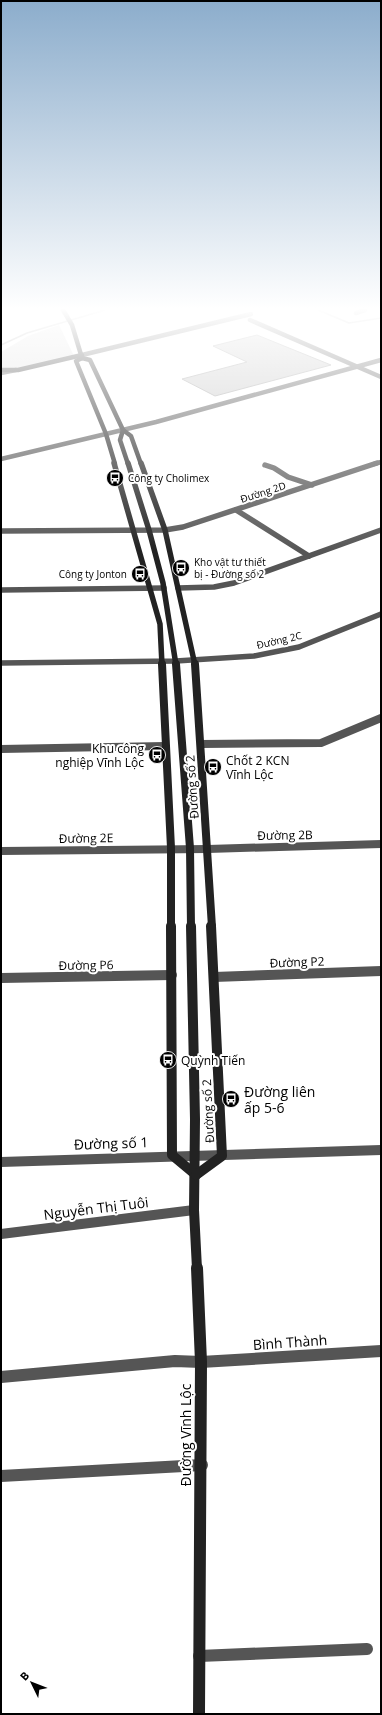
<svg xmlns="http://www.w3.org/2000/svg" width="382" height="1715" font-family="'Open Sans',sans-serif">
<rect width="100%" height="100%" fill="#fff"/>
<polygon fill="#dcdcdc" points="59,325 74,356 1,372 1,352 28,336"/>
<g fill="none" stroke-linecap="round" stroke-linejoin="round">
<g stroke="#a3a3a3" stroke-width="1.5">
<polyline points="318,310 349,323 381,318"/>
<polyline points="1,345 27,333 105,310"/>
</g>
</g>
<polygon fill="#c4c4c4" stroke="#999" points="257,335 331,365 215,396 182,379 247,362 213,346"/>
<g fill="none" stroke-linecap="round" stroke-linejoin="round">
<g stroke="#555" stroke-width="4.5">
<polyline points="356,313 365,310"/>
<polyline points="250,320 381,377"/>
<polyline points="82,355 251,314"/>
<polyline points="1,373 16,370"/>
<polyline points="374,464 381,462"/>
</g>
<g stroke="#555" stroke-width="5.5">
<polyline points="265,465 274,468 288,477 312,485"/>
<polyline points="236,510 309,556"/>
<polyline points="1,531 165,530 183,527 377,463"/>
<polyline points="178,588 214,587 234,583 381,530"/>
<polyline points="1,590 164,588"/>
<polyline points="1,663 176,661 254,656 299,647 381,614"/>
</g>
<g stroke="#555" stroke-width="8">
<polyline points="201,744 321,743 381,718"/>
<polyline points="1,749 165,746"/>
<polyline points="1,851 208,849 381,844"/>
</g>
<g stroke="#555" stroke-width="10">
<polyline points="214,977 381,971"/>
<polyline points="1,978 172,975"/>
<polyline points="1,1162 381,1150"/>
</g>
<g stroke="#555" stroke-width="12">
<polyline points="1,1377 175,1361 201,1362 381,1351"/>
<polyline points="1,1476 202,1465"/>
<polyline points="199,1656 367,1649"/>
</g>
<polyline stroke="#555" stroke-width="4.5" points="1,459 156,422 381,360"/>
<polyline stroke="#555" stroke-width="10" points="1,1234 194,1210"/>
<g stroke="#222" stroke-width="4.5">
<polyline points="63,310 72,325 82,358"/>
<polyline points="82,358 90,360 123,430 131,436 141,464"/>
<polyline points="82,358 76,361 106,434 115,464"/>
<polyline points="1,370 18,370 82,355"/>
<polyline points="123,430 120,440 128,464"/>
</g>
<g stroke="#222" stroke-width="5.5">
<polyline points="114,463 160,624 162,665"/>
<polyline points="128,463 149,530 163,583 176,665"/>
<polyline points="141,463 165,530 195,665"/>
</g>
<g stroke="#222" stroke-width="8">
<polyline points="162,664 171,848 171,927"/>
<polyline points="176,664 190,848 191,927"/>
<polyline points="195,664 212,927"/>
</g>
<g stroke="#222" stroke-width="10">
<polyline points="171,926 172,1155 196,1175"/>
<polyline points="191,926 195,1119 194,1210 197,1269"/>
<polyline points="196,1175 222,1156 211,926"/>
</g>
<polyline stroke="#222" stroke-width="12" points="197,1268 201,1362 199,1714"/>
</g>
<linearGradient id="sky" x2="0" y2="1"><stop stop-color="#8cadcc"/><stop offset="0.56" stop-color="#fff"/><stop offset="1" stop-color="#fff" stop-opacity="0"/></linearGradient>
<rect width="382" height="551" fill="url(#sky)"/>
<defs>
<g id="bus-disc" transform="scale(0.9)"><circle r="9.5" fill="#000" stroke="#fff"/><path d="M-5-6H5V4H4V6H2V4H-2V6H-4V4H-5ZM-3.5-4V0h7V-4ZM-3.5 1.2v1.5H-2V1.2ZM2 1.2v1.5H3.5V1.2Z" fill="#fff"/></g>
</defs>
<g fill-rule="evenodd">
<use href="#bus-disc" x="115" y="478"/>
<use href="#bus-disc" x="181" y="568"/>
<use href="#bus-disc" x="140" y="574"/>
<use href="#bus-disc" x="157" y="755"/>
<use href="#bus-disc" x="213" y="767"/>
<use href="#bus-disc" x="168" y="1060"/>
<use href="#bus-disc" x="231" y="1099"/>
</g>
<g text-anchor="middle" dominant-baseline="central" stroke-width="4" stroke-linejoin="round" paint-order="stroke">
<g font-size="10" fill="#000" stroke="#fff" text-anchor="start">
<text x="128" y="478">Công ty Cholimex</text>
<text x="194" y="562">Kho vật tư thiết<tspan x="194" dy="12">bị - Đường số 2</tspan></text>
<text x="127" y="574" text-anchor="end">Công ty Jonton</text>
</g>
<g font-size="10" fill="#000" stroke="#fff">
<text transform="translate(263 492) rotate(-18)">Đường 2D</text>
<text transform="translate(279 640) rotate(-13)">Đường 2C</text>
</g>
<g font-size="12" fill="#000" stroke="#fff" text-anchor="start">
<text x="144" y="748" text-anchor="end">Khu công<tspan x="144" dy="14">nghiệp Vĩnh Lộc</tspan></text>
<text x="226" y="760">Chốt 2 KCN<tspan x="226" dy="14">Vĩnh Lộc</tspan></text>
<text x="181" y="1060">Quỳnh Tiến</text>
</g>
<g font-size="12" fill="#000" stroke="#fff">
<text transform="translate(192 787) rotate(-94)">Đường số 2</text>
<text transform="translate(285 835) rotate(-1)">Đường 2B</text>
<text transform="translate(86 838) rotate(-1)">Đường 2E</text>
<text transform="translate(297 962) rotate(-2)">Đường P2</text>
<text transform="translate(86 965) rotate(-1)">Đường P6</text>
<text transform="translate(208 1111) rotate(-93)">Đường số 2</text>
</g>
<g font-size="14" fill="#000" stroke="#fff" text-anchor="start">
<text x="244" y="1091">Đường liên<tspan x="244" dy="16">ấp 5-6</tspan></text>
</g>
<g font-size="14" fill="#000" stroke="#fff">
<text transform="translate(111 1143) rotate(-2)">Đường số 1</text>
<text transform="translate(96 1208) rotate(-7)">Nguyễn Thị Tuôi</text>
<text transform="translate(290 1342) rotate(-4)">Bình Thành</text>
<text transform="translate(185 1435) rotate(-90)">Đường Vĩnh Lộc</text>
</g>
</g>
<rect width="382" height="1715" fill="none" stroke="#000000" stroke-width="4"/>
<g transform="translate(32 1683) rotate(313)" stroke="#ffffff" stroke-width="3" paint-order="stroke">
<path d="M0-3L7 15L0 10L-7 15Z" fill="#000000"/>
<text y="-6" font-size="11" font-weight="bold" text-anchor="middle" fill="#000000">B</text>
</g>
</svg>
